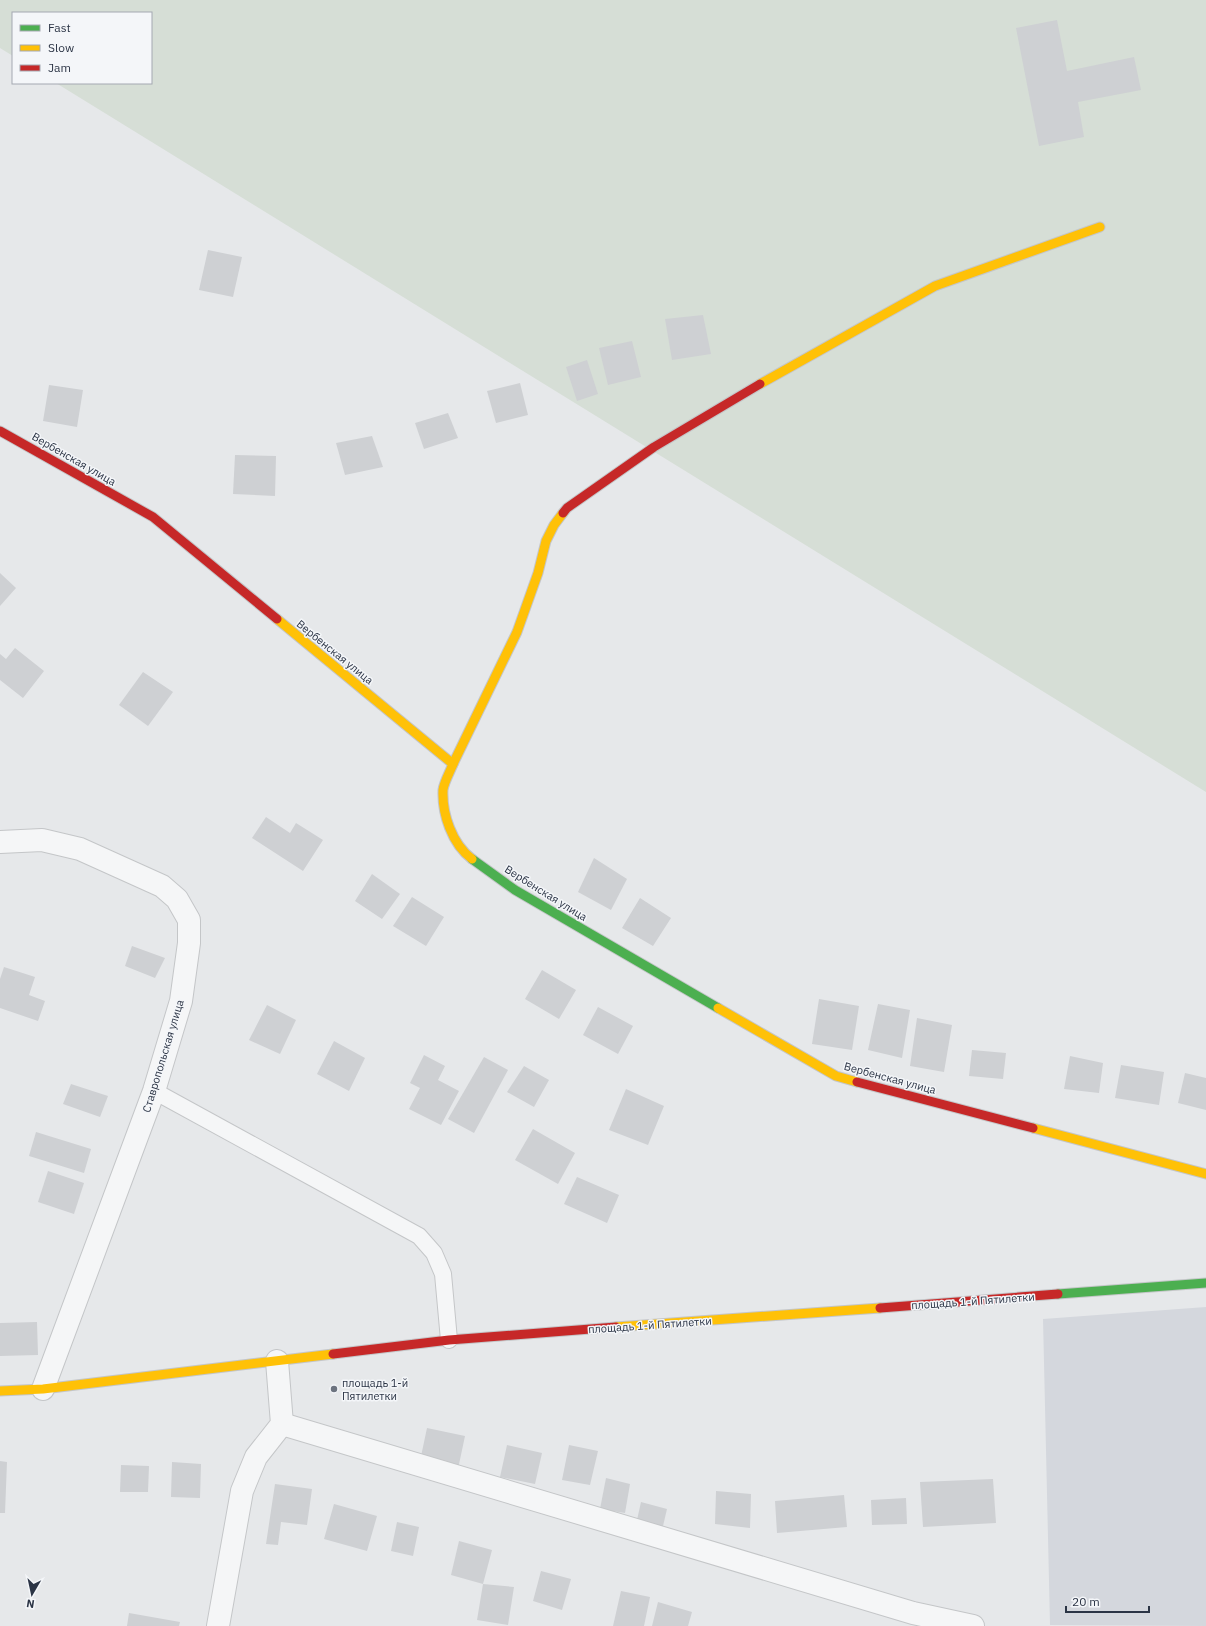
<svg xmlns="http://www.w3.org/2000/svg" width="1206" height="1626" font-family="'IBM Plex Sans',sans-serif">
<rect width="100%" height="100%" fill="#e6e8ea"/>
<polygon fill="#d4d7dd" points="1206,1307 1206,1626 1050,1625 1043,1319"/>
<polygon fill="#d6ded6" points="0,0 1206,0 1206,792 56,83 151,83 151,13 13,13 13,56 0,48"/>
<g fill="#ced0d3">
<polygon points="1057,20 1067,71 1134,57 1141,90 1078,102 1084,137 1039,146 1016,28"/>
<polygon points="208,250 242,257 233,297 199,290"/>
<polygon points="703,315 711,354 672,360 665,319"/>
<polygon points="632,341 641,377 608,385 599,348"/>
<polygon points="587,360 598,394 577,401 566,367"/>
<polygon points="520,383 528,415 496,423 487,391"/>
<polygon points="49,385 83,390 77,427 43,421"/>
<polygon points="448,413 458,438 424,449 415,423"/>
<polygon points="372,436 383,467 345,475 336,443"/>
<polygon points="235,455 276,456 275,496 233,494"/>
<polygon points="0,573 16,588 0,606"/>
<polygon points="15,648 44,671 23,698 0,680 0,654 6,659"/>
<polygon points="143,672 173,692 148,726 119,705"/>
<polygon points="266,817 290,833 296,823 323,840 303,871 252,838"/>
<polygon points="594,858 627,879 611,910 578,892"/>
<polygon points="372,874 400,894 382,919 355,901"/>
<polygon points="412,897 444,917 426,946 393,926"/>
<polygon points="640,898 671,918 653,946 622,928"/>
<polygon points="132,946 165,958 155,978 125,966"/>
<polygon points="4,967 35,977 29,995 45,1001 38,1021 0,1008 0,979"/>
<polygon points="542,970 576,990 559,1019 525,999"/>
<polygon points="819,999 859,1006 852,1050 812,1044"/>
<polygon points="878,1004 910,1010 902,1058 868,1050"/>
<polygon points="267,1005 296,1020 280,1054 249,1040"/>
<polygon points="598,1007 633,1026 618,1054 583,1035"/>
<polygon points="917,1018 952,1025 944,1072 910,1066"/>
<polygon points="334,1041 365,1058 349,1091 317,1074"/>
<polygon points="972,1050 1006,1053 1003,1079 969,1076"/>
<polygon points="424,1055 445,1066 438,1080 459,1091 441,1125 409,1109 420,1088 410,1083"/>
<polygon points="1070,1056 1103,1063 1099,1093 1064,1089"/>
<polygon points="484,1057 508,1070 474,1133 448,1119"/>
<polygon points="1121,1065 1164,1072 1159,1105 1115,1098"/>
<polygon points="524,1066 549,1080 534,1107 507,1092"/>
<polygon points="1185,1073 1206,1078 1206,1110 1178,1103"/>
<polygon points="71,1084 108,1096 100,1117 63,1104"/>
<polygon points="626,1089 664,1106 648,1145 609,1130"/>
<polygon points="533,1129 575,1153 558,1184 515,1160"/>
<polygon points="36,1132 91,1149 84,1173 29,1156"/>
<polygon points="48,1171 84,1183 74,1214 38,1202"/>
<polygon points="577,1177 619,1195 607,1223 564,1204"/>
<polygon points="37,1322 38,1355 0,1356 0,1323"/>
<polygon points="427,1428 465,1436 458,1469 420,1461"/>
<polygon points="507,1445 542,1453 535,1484 500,1477"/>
<polygon points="569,1445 598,1451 590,1485 562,1480"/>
<polygon points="0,1461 7,1462 5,1513 0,1513"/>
<polygon points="172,1462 201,1464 200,1498 171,1497"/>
<polygon points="121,1465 149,1466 148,1492 120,1492"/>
<polygon points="606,1478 630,1484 625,1513 600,1509"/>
<polygon points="993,1479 996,1523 923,1527 920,1482"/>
<polygon points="275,1484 312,1489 307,1525 281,1522 278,1545 266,1544"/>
<polygon points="716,1491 751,1494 750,1528 715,1524"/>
<polygon points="844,1495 847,1527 777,1533 775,1501"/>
<polygon points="906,1498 907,1524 872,1525 871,1500"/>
<polygon points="641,1502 667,1509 663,1526 637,1520"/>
<polygon points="334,1504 377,1516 367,1551 324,1539"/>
<polygon points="397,1522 419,1527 413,1556 391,1551"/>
<polygon points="459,1541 492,1550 483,1584 451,1575"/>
<polygon points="541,1571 571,1579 562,1610 533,1601"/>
<polygon points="483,1584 514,1587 508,1625 477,1620"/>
<polygon points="621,1591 650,1597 644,1626 613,1626"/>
<polygon points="658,1602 692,1612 688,1626 652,1626"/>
<polygon points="129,1613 180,1622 179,1626 127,1626"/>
</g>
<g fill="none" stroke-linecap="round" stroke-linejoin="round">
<g stroke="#c4c6c8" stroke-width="18">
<polyline id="lane" points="154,1091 419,1236 434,1253 443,1274 449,1340"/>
</g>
<g stroke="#c4c6c8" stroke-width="24">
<g id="street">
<polyline points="0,842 42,840 80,849 162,886 177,899 189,920 189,943 181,1001 154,1091 43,1389"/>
<polyline points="282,1424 913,1613 973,1626"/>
<polyline points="218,1626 242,1491 256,1457 282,1424 277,1361"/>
</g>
</g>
<g stroke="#c4c6c8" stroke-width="11">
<g id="fast">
<polyline points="472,859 515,890 718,1008"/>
<polyline points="1058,1294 1206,1283"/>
</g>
</g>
<g stroke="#c4c6c8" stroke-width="11">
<g id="slow">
<polyline points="760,384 935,286 1100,227"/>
<path d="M277,619l176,145c-3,8 -9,18 -10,26 -1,24 9,54 29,69"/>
<polyline points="453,764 517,632 538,573 546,541 554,525 563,513"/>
<polyline points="718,1008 836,1076 857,1082"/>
<polyline points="1033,1128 1206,1174"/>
<polyline points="616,1327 880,1308"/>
<polyline points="0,1391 43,1389 333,1354"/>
</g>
</g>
<g stroke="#c4c6c8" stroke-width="11">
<g id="jam">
<polyline points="0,431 153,517 277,619"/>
<polyline points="563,513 567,508 654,447 760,384"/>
<polyline points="857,1082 1033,1128"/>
<polyline points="880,1308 1058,1294"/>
<polyline points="333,1354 449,1340 616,1327"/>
</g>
</g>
<use href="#lane" stroke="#f5f6f7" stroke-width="16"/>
<use href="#street" stroke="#f5f6f7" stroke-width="22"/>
<use href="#fast" stroke="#4caf50" stroke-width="9"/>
<use href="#slow" stroke="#ffc107" stroke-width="9"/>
<use href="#jam" stroke="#c62828" stroke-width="9"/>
</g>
<circle fill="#6c737f" stroke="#f4f6f9" stroke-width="1.5" cx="334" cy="1389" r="4"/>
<g text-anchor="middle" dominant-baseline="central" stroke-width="3" stroke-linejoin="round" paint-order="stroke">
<g font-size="11" fill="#2b3445" stroke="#f4f6f9">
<text transform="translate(74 459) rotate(30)">Вербенская улица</text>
<text transform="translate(335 652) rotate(39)">Вербенская улица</text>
<text transform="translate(546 893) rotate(32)">Вербенская улица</text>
<text transform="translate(163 1056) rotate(-73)">Ставропольская улица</text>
<text transform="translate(890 1078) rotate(15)">Вербенская улица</text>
<text transform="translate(973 1301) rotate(-4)">площадь 1-й Пятилетки</text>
<text transform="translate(650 1325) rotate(-4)">площадь 1-й Пятилетки</text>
</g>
<g font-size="11" fill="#2b3445" stroke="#f4f6f9" text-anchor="start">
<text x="342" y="1383">площадь 1-й<tspan x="342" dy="13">Пятилетки</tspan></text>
</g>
</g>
<rect x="12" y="12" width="140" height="72" fill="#f4f6f9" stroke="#a4a8b1"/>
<rect x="20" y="25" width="20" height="6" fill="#4caf50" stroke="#a4a8b1"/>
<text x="48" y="32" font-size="12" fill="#2b3445">Fast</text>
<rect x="20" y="45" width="20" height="6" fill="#ffc107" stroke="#a4a8b1"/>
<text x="48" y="52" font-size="12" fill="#2b3445">Slow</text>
<rect x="20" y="65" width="20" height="6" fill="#c62828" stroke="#a4a8b1"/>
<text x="48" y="72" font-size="12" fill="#2b3445">Jam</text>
<g transform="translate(32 1594) rotate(189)" stroke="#f4f6f9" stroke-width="3" paint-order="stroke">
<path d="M0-3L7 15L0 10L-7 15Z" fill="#2b3445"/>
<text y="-6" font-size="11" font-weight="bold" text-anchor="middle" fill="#2b3445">N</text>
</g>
<path d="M1066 1606v6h83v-6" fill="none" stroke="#2b3445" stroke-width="2"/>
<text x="1072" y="1606" font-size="12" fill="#2b3445" stroke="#f4f6f9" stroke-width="3" paint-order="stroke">20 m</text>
</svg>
